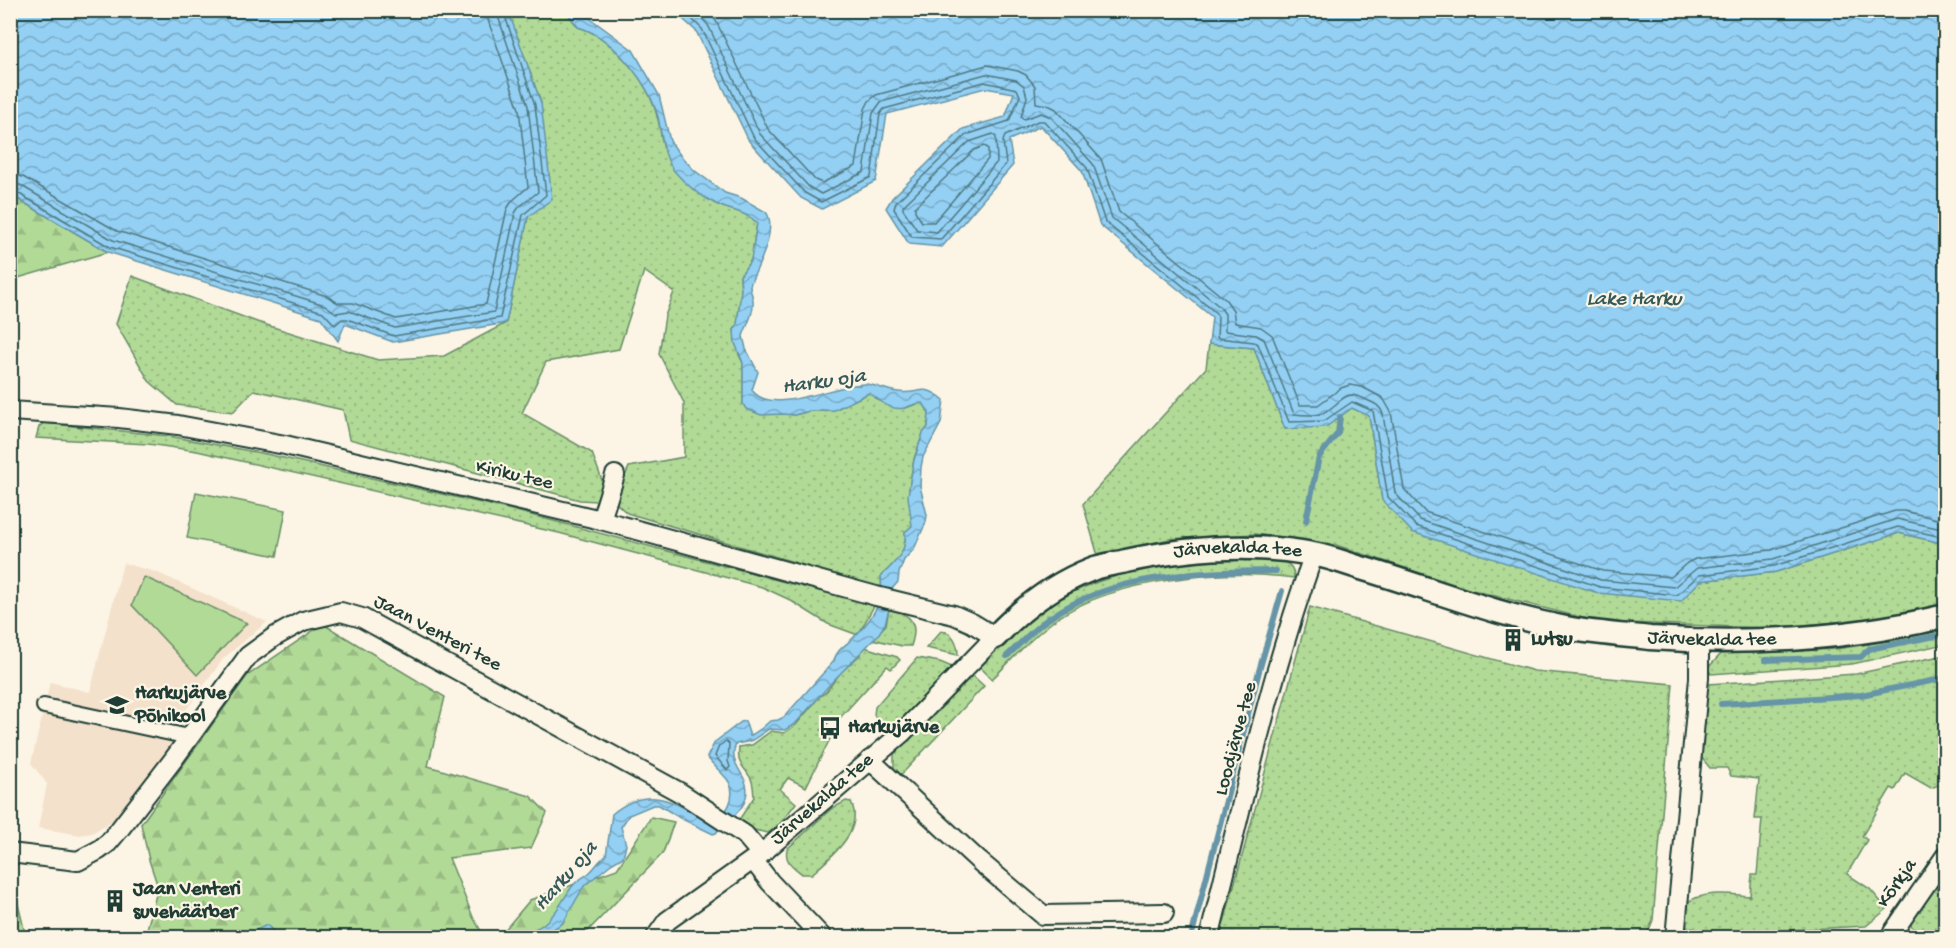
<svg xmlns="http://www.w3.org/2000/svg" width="1956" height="948" font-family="'Gochi Hand',sans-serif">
<defs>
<pattern id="grass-dots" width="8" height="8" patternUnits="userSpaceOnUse" patternTransform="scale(1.5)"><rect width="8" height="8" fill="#b2da97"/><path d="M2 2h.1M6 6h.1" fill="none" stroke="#99bc83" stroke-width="1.8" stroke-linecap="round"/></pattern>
<pattern id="forest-firs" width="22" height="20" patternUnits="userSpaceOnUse" patternTransform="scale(1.5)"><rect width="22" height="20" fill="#b2da97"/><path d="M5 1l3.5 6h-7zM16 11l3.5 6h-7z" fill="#99bc83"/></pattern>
<pattern id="water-waves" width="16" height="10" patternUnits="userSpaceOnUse" patternTransform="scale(1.5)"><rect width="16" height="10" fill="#94d0f4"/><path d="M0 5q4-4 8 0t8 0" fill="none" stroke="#78aac6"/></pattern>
</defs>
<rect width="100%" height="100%" fill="#fcf5e5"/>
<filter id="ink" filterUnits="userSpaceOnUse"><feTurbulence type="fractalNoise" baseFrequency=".0167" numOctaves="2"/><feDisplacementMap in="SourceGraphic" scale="12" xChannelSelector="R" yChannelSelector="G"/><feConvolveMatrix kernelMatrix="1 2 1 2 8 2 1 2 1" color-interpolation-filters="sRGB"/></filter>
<g filter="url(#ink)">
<polygon fill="#f4e1cc" points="123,563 156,572 267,622 224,658 181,717 189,719 165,760 120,816 92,833 80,835 38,828 47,784 31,763 50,682 90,692"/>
<g fill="url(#grass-dots)" stroke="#688c66" stroke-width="1.5">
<path d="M508,11h58l12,16c34,9 71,56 79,89 4,12 3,25 9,36 8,15 36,45 50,52 15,7 30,7 41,19l-6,37 -11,16 1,14 -4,36 -3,4 5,25 4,8v41l51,11 16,-4 24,-1 35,-17c10,8 22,16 35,15 7,-1 12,-5 19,-5l6,9 -1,15 -5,6 -9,26 -4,23 2,44 -7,6c3,20 -11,32 -24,44l1,12 -255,-75 -13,-12 15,-34 55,-10v-54l-25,-49 6,-38 9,-24 -30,-21 -25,78 -73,13 -24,51 70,40 11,30 -7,18 -16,-1 -231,-61 -6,-29 -89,-20 -21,22 -56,-7 -28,-24 -33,-57 16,-48 125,46 121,38 66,-4 62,-33 22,-106 13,-114z"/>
<polygon points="1209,344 1254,348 1285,429 1352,408 1369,416 1382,500 1700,581 1776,572 1899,533 1945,544 1945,604 1886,618 1768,628 1599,622 1468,589 1336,545 1255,534 1169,539 1098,556 1083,504 1206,368"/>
<polygon points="44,423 169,436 266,454 512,510 819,591 875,604 858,635 828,624 788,599 762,587 559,533 197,451 148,444 36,438 39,427"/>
<path d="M1255,559c16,1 40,-2 39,19 -69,-9 -180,0 -239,42 -24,17 -42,39 -63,59l-12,-12c12,-13 24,-28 38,-40 71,-58 149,-65 237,-68z"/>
<polygon points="1310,607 1534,671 1673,684 1653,920 1646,937 1220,937"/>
<path d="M889,609c22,5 30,14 22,37h-9l-30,-7 14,-14z"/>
<polygon points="1945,628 1945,644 1852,664 1711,674 1708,668 1721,654 1836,649 1894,640"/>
<path d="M941,631c12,0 17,13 17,24l-32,-7z"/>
<path d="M861,646l36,11 3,3 -9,9 -4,-3 -50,55 -4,-3 -12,12 9,9 -24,48 -18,-9 -8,11 16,14 -16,21 -12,9 -19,-4 -12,-6 17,-26c-1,-7 0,-14 -4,-20 -8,-14 -13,-11 -11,-30l13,-2 19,-14 13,2 12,-8 23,-28 7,-5 14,-19 20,-18z"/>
<path d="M1945,655v132l-4,-3 -10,4 -26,-15 -10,17 -4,-2 -29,48 5,4 -20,34 23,15 17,20 -21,17 -149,8 -35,-8 3,-22c18,-14 43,-10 65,-8l2,-21h5l5,-56h-7l4,-40 -28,-3 -4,-8h-17l-9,-11 7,-73 148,-10z"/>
<polygon points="917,658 940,662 952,667 900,721 893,726 880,724 874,715 875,707"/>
<polygon points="972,675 984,686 901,775 894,768 894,754"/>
<path d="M846,801l5,1c14,28 -20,55 -39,72h-10c-8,-7 -18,-12 -15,-25l44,-40z"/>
<polygon points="1945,864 1945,937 1916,937 1914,929 1908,922"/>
<polygon points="11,883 13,883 26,937 11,937"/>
</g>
<g fill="url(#forest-firs)" stroke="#688c66" stroke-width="1.5">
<polygon points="11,195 108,252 11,280"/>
<polygon points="323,624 445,697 428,766 530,796 547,813 531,848 449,858 473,917 485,938 145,937 158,887 149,860 141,824 247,676"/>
<polygon points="651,817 674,822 663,853 582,937 498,938 530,900 617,869"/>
</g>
<g fill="#b2da97" stroke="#688c66" stroke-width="1.5">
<polygon points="196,492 286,510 277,556 187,538"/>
<polygon points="144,577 247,623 197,675 132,605"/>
</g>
<g fill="url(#water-waves)" stroke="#6595a7" stroke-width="1.5">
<polygon points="508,10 541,103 552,199 528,217 506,323 393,342 345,324 338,341 321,318 108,252 11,195 11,11"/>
<path d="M566,11h14l53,39 26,45 11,46 10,14 14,15 31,23 16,5 25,14c10,13 -3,44 -9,57 -2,5 -7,13 -7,18 0,4 3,9 3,13 1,14 -6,24 -10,36l3,13 12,23 -6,18c18,28 87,-8 114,-6 11,1 21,7 32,8 23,3 25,-10 46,8l-3,23 -18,34 -2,10 -1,19 7,29 -1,7 -12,27 -10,11 -5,13 -1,9 -7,8 -2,19 -4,15 -7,11 -46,47 -36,41 -11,7 -16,-1 -18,12 -15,3c-10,22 16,31 10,53 -3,15 -21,25 -30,36l-3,1 -33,-16 -21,-13h-6l-24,10 -8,12 5,18 -3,12 -12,7 -27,22 -21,37 -13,8 -3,4 -5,2 -59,1c17,-12 42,-1 59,-13 14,-10 20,-24 29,-37 5,-8 12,-10 18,-15 7,-6 9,-12 17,-17l6,-42c37,-31 64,-12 99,10 15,-7 28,-29 16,-45 -6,-7 -14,-14 -20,-22l8,-15 26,-20 4,-1 5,15 12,-8 8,-7 8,-1 6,-3 50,-56c2,-11 11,-15 18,-22 19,-18 32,-36 29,-63 13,-12 27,-24 24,-44l7,-6 -4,-30 2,-14 4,-22 9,-27 5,-6 1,-15 -6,-9c-8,0 -12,3 -19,5 -13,3 -25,-7 -35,-15l-35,17 -24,1 -16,4 -11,-1 -22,1 -15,-6 -3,-5v-41l-8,-20 -1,-13 3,-5 4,-35 -1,-14 11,-16 6,-37c-12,-12 -27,-12 -41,-19 -13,-7 -30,-19 -40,-31 -13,-14 -14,-38 -18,-56 -9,-34 -46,-81 -80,-90z"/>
<polygon points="674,11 1945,11 1945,544 1899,533 1776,572 1700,581 1681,601 1598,593 1412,532 1382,500 1369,416 1352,408 1326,427 1285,429 1254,348 1209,344 1212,317 1100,225 1082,171 1041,126 1009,140 1013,165 942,247 909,244 886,208 892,198 963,129 1005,117 1014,93 985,88 887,114 876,181 822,209 801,198 749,141 696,31"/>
<polygon points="267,925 279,937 271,937 266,933 254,937 242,937"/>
</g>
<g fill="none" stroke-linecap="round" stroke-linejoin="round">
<g stroke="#4e7881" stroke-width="1.5">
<polyline points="683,10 702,29 754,138 805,193 821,202 871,177 880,114 884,109 984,82 1017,89 1020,96 1009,121 966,135 896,202 894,209 912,237 941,239 1006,164 1003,141 1005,136 1038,121 1044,121 1087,168 1105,222 1216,313 1218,317 1217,338 1254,342 1258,344 1289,422 1324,421 1352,402 1373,411 1388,497 1416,526 1600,587 1677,595 1699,575 1774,566 1898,527 1946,538"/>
<path d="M694,10l14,15 52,109 49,53 12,7 43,-22 9,-59 8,-11 105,-28 30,6 8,6 3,11 -6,20 3,2 17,-6 10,4 42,47 19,54 108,89 5,7v17l31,4 8,4 30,75c8,1 22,2 29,-1 22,-11 18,-26 46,-12 7,3 11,5 14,13l12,79 25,27 181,60 73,7 23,-19 76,-9 124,-40 49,11"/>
<polyline points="707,10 716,21 768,129 815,180 822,183 856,166 865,109 869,101 876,95 987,65 1018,71 1026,75 1035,86 1036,103 1048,105 1056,109 1101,159 1119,212 1226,300 1233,310 1235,323 1261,327 1272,335 1300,405 1318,405 1341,388 1350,385 1362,387 1383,398 1391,412 1404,489 1425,512 1603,571 1671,577 1687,563 1695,559 1771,550 1895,511 1904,511 1946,521"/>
<polygon points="993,134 996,137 997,162 937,232 917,230 903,209 903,206 969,142"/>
<polygon points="984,146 988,148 988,159 934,222 922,222 915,211 915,207 974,150"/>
<polyline points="10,174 23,177 117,231 327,296 338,303 353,303 396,319 486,304 507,209 512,201 528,187 519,109 488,20 487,10"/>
<polyline points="10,183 20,185 113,240 325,305 336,313 349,311 395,328 494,312 515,213 519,207 538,192 528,106 496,10"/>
<polyline points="10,191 16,192 110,247 323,312 335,325 342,319 347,319 394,336 500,318 523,215 546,195 535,105 503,10"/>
<polygon points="726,741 729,744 728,761 730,767 727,770 715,756 719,746"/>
</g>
<g stroke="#6595a7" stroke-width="6">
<polyline points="1306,521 1319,457 1338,433 1340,417"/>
<path d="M1007,656c13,-12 26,-27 41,-37 62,-45 154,-48 228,-48"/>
<polyline points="1765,660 1861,657 1869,649 1946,634"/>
<polyline points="1721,704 1861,695 1946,678"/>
<polyline points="1191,938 1259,671 1282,591"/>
</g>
<g stroke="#1f3d34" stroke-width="18">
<polyline id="pedestrian" points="44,706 189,737"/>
</g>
<g stroke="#1f3d34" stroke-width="22">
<g id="minor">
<polyline points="10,411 119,418 178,425 285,445 601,520 876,596 954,615 972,623 995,637 902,733 761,854 667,921 655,938"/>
<polyline points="601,520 615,475"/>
<polyline points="870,760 979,861 1043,915 1164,913"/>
<polyline points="10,853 78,861 99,850 108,843 119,830 173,760 248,656 274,637 303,621 341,612 362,618 681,793 745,835 761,854"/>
<polyline points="753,860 770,882 823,938"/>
<path d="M1209,938c32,-128 60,-260 105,-384"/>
<polyline points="1675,938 1699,678 1699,642"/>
<polyline points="1889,938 1946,855"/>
</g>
</g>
<g stroke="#1f3d34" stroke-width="27">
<g id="tertiary">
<path id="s1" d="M995,637c27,-29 59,-53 97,-68 10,-4 22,-5 34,-8 60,-13 126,-18 187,-7 16,3 32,9 48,14 68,20 135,47 205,60 27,5 55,7 84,10 99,7 199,1 296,-22"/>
</g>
</g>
<use href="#pedestrian" stroke="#fcf5e5" stroke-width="14"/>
<use href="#minor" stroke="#fcf5e5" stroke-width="18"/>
<use href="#tertiary" stroke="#fcf5e5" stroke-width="22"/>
</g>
</g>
<defs>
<g id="building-bare" transform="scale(1.8)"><path d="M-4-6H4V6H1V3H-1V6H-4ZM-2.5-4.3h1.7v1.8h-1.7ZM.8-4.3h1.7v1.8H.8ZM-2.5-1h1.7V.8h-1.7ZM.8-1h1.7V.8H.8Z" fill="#1f3d34" stroke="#fcf5e5" stroke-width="2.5" paint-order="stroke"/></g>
<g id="school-bare" transform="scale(1.8)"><path d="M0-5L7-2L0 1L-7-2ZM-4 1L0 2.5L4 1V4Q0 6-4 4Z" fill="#1f3d34" stroke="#fcf5e5" stroke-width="2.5" paint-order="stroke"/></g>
<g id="bus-bare" transform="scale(1.8)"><path d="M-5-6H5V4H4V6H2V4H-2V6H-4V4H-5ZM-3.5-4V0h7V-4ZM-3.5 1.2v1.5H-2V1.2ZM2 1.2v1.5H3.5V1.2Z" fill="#1f3d34" stroke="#fcf5e5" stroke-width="2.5" paint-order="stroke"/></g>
</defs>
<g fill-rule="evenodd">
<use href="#building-bare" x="1513" y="640"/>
<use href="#school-bare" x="117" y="705"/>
<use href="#bus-bare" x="830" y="728"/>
<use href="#building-bare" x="115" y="901"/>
</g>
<g text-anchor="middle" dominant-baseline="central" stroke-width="4.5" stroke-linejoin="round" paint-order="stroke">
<g font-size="20" fill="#1f3d34" stroke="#fcf5e5">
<text transform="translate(514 476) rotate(13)">Kiriku tee</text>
<text stroke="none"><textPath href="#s1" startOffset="267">Järvekalda tee</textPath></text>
<text transform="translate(437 634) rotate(28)">Jaan Venteri tee</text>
<text stroke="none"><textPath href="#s1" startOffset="753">Järvekalda tee</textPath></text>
<text transform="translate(1237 739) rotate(-75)">Loodjärve tee</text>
<text transform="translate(823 800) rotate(-41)">Järvekalda tee</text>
<text transform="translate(1898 884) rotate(-55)">Kõrkja</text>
</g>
<g font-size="20" font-weight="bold" fill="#1f3d34" stroke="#fcf5e5" text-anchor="start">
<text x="1531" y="640">Lutsu</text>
<text x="135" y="694">Harkujärve<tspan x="135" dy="23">Põhikool</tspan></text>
<text x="848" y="728">Harkujärve</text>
<text x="133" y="890">Jaan Venteri<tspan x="133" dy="23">suvehäärber</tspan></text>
</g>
<g font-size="21" font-style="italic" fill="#365a5a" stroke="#fcf5e5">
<text x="1634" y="300">Lake Harku</text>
<text transform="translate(824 383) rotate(-8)">Harku oja</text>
<text transform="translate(567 877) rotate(-49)">Harku oja</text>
</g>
</g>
<rect width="1956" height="948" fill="none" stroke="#fcf5e5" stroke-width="36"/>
<rect x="18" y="18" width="1920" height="912" fill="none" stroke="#1f3d34" stroke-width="2" filter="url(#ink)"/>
</svg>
